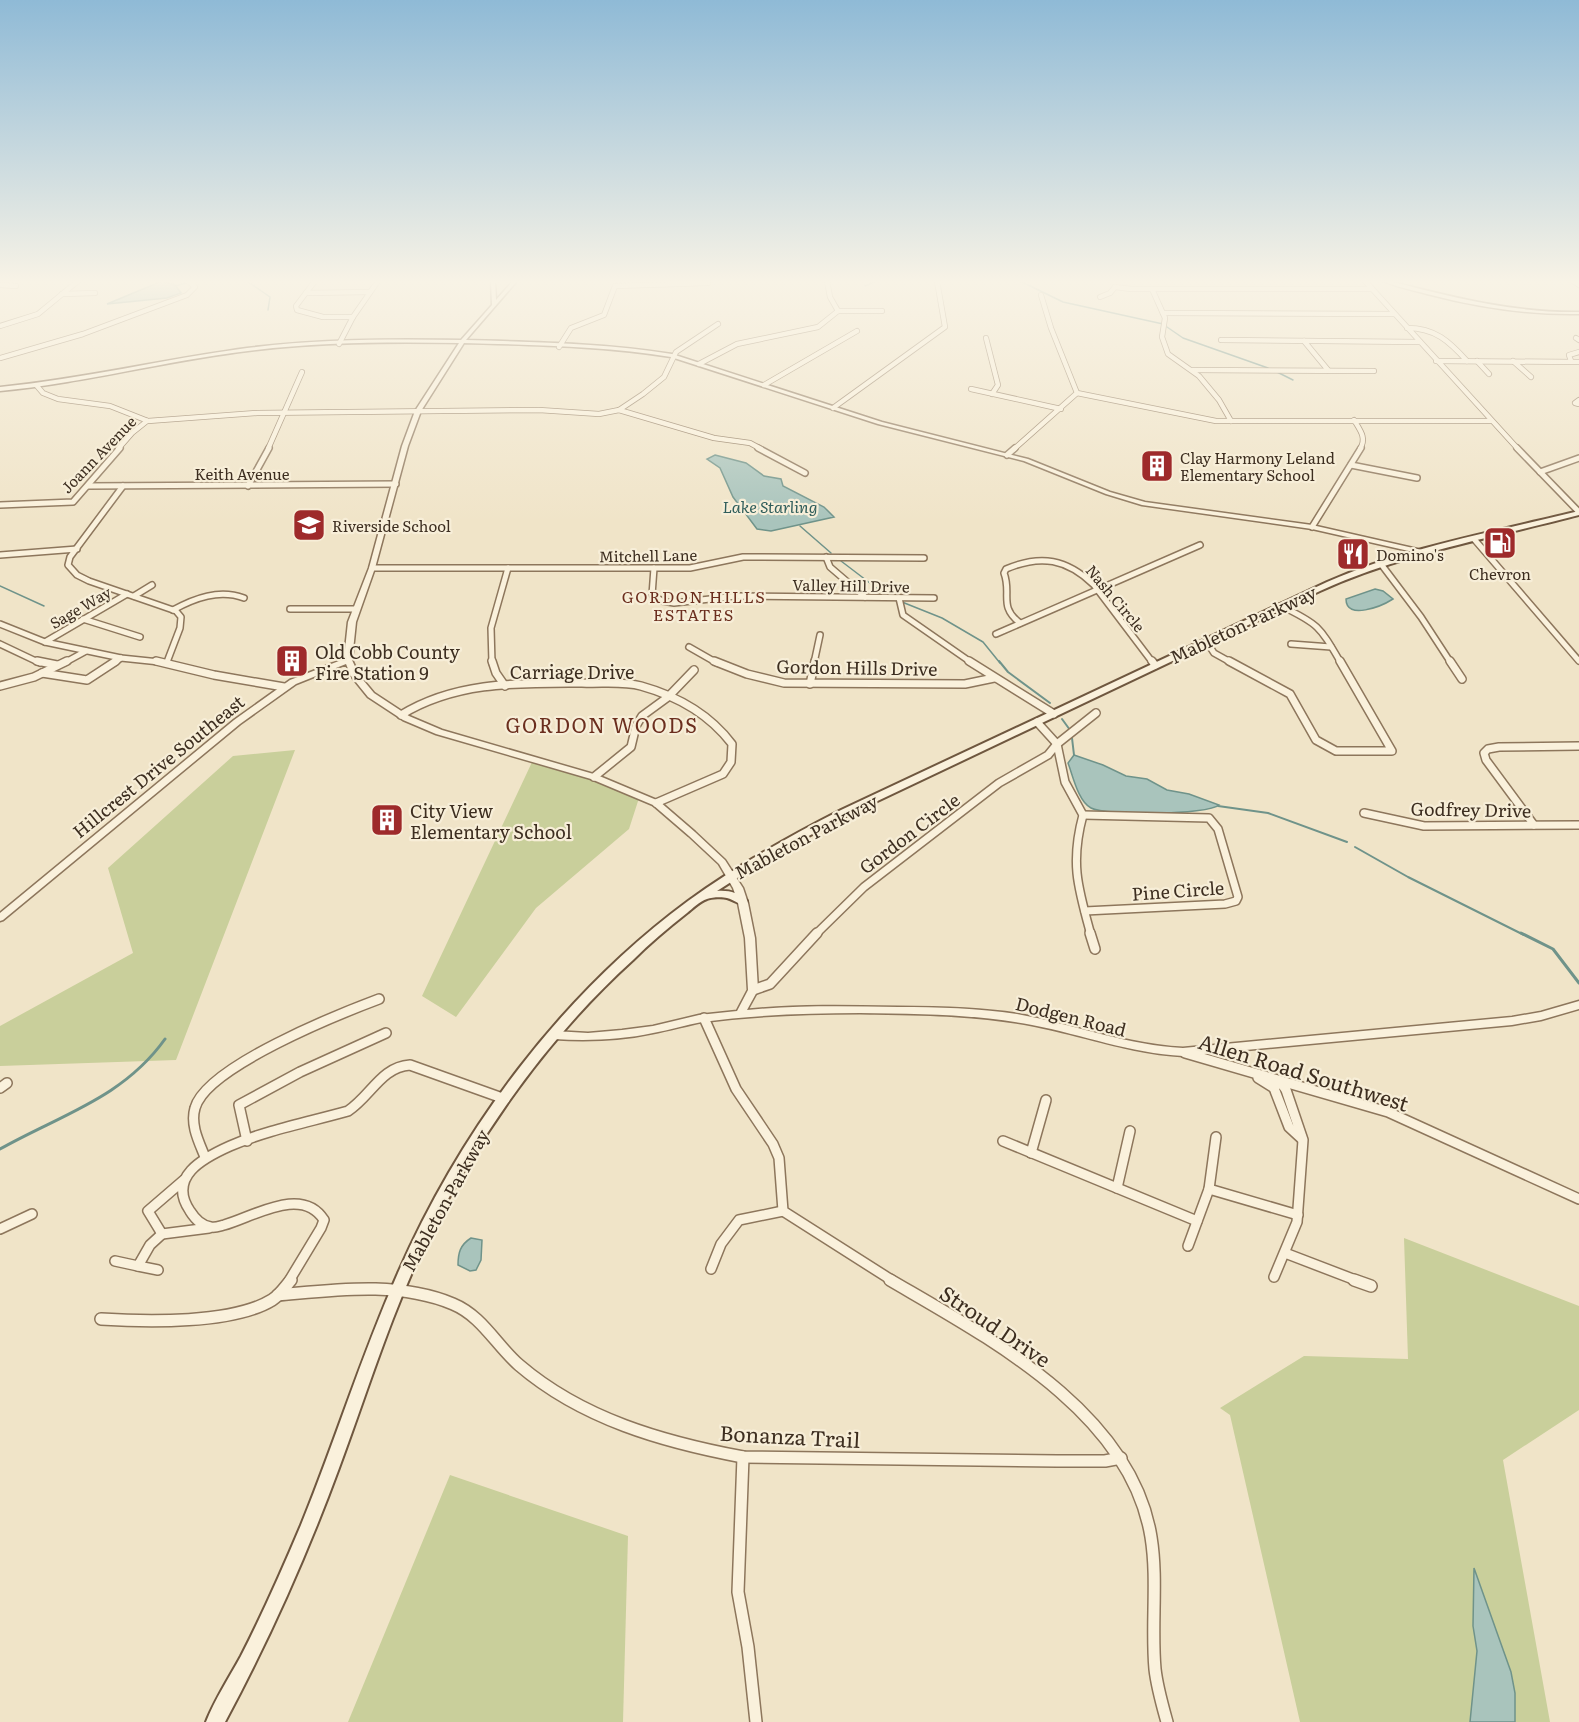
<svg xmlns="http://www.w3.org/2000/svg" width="1579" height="1722" font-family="Literata,serif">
<rect width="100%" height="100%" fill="#f0e4c8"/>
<g fill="#c9cf9b">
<polygon points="295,750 176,1060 0,1066 0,1026 133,953 108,868 233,756"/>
<polygon points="533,760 640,795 629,829 536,908 456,1017 422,996"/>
<polygon points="1404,1238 1579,1306 1579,1410 1503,1460 1550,1722 1300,1722 1230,1415 1220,1408 1304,1356 1408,1359"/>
<polygon points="450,1475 628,1536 623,1722 348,1722"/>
</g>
<g fill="#a9c4bc" stroke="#6f938a" stroke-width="1.5">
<polygon points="162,281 175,285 181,293 167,298 107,304"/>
<polygon points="715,455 746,463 764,476 781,479 783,486 824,507 834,517 771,531 757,529 733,497 720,468 707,459"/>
<path d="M1375,589l8,2 10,8c-11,7 -47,22 -47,0z"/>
<path d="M1074,755l29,10 23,11 21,3 20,11 22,4 30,11c-11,10 -113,11 -128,3 -13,-7 -18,-32 -23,-45z"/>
<path d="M471,1238l11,2 -1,20 -5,10 -6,1 -12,-6c0,-12 2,-20 13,-27z"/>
<polygon points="1474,1568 1511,1672 1515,1693 1515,1722 1470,1722 1477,1651 1473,1626"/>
</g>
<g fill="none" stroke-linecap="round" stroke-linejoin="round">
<g stroke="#6f938a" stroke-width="1.5">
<polyline points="247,281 270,297 268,310"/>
<polyline points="1020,281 1063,302 1163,324"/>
<polyline points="175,286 194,281"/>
<polyline points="865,286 876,281"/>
<polyline points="1167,327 1183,338 1268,368"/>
<polyline points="1277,372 1293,380"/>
<polyline points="800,526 831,553"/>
<polyline points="841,561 883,593"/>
<polyline points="0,586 44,606"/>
<polyline points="902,602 942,618 983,642 1000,663"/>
</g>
<g stroke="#6f938a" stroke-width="2">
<polyline points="999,661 1008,672 1050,703"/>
<polyline points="1062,719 1070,730"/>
<polyline points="1072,738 1074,755"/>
<polyline points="1218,806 1268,813 1347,842"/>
<polyline points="1355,847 1408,877 1524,935"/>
</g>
<g stroke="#6f938a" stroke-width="3">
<polyline points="1521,933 1553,949 1579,983"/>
<path d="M0,1149c60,-34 123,-51 165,-110"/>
</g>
<g stroke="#8d765c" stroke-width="6">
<g id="minor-far4">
<polyline points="315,281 296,306 297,310 323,317 353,317"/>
<polyline points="1365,281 1518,449"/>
<polyline points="1573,281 1579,285"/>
<polyline points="0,285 16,286"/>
<polyline points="1115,287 1131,289 1372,289"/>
<polyline points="1152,289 1165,318 1162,337 1168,354 1199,376 1219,400 1231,421"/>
<polyline points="306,293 370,292"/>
<polyline points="62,294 95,293"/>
<polyline points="1100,297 1110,293 1115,287"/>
<polyline points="838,311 882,311"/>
<polyline points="1163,313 1394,314"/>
<polyline points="0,326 38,314 78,281"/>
<path d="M1407,328c28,0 42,13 60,33"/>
<polyline points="986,338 998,385 992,394"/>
<polyline points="1576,338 1579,340"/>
<polyline points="1221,340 1420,342"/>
<polyline points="1304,341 1328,370"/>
<polyline points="339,344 353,317 378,281"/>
<polyline points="559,347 571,328 604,315 615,286 708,283"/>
<polyline points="0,358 83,334 187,295 195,287 188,281"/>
<polyline points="1436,361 1579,362"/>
<polyline points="1477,361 1489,374"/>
<polyline points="1513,361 1531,377"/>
<polyline points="1571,361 1569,355 1579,352"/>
<polyline points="699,364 737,344 818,327 838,311 830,297 827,281"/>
<polyline points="1192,370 1374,371"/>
<polyline points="764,385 857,331"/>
<polyline points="37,386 43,393 58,399 110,406 148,421 257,413 539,410 599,414 619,410 643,394 664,377 676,352 718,324"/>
<polyline points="971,389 1061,409"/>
<polyline points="1077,393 1216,421 1491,421"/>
<polyline points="1579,400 1575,403 1579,404"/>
<polyline points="833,408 945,327 937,281"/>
<polyline points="619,410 714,438 750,443 761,449"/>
<path d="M1354,420c6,10 13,18 6,29"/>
<polyline points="118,449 132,433 147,421"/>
<polyline points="268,449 302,372"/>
<polyline points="1014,449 1077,393 1051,328 1041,295"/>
</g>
</g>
<g stroke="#8d765c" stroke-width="8">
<g id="minor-far3">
<polyline points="758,448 805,473"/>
<polyline points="1517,448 1579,512"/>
<polyline points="1007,455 1015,448"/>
<polyline points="1351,465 1417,478"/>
<polyline points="1540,472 1579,458"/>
<polyline points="88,486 396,484"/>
<polyline points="123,486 70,557 68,565 77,575 89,581 176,611 181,617 180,628 167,662"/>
<polyline points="248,486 269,448"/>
<polyline points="0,505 73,502 120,448"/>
<polyline points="1312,527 1361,448"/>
<polyline points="1474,539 1579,661"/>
<polyline points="0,555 77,549"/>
<polyline points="826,557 830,567 865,597"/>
<polyline points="1381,564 1421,617 1451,663"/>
<polyline points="372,568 690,568 743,557 924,558"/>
<polyline points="654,568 652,595 662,601 674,603 737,596 934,598"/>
<polyline points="134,596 152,585"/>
<polyline points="899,598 903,615 972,663"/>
<path d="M1281,606c38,18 39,21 60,57"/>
<polyline points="290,609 357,609"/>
<path d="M173,610c22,-12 46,-21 71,-12"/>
<polyline points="83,619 140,637"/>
<path d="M1020,623c-22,-17 -8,-29 -16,-50l2,-4c35,-15 61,-10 88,16l59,78"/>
<polyline points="0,624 45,642 121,658 169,663"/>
<polyline points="996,634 1200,545"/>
<polyline points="1206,641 1214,653 1232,663"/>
<polyline points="45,642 127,594"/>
<polyline points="0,644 40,663"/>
<polyline points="1291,644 1331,647"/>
<polyline points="689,647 717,663"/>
<polyline points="64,663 86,651"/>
<polyline points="114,663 121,658"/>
<polyline points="492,663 491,628 508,568"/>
<polyline points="814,663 820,635"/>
</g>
</g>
<g stroke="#8d765c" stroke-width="10">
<g id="minor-far2">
<polyline points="37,661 57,665"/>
<polyline points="156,661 214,675 284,687"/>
<polyline points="492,661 496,673 505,686"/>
<polyline points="714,661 747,674 784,683 965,684 994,678"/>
<polyline points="969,661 1054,714"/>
<polyline points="1152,661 1155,665"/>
<polyline points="1229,661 1290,694 1316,740 1336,751 1392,751 1340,661"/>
<polyline points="1450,661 1462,679"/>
<polyline points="42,673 87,680 116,661"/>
<polyline points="810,684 815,661"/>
<polyline points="0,686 34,677 67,661"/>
<path d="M401,715c55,-34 118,-32 181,-32 20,1 40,-2 59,3 36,10 69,29 91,58l-1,18 -8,12 -67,29"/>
<path d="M1037,722l20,22 8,38 18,33c-13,48 -5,73 8,120"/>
<polyline points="594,777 631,747 636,726 642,716 668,697 694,670"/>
<polyline points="1364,813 1424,826 1579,825"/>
<polyline points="1083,815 1209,818 1218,829 1238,897 1236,901 1225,904 1085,911"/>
<polyline points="1534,825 1486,760 1484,753 1488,749 1499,747 1579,746"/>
<polyline points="815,935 864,887 999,783 1048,755 1057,744 1096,713"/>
</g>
</g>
<g stroke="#8d765c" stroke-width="12">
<g id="minor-far1">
<polyline points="1090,933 1095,949"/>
<polyline points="753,990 770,984 817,933"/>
<polyline points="704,1018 736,1089 773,1144 779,1158 783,1211 893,1281"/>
<polyline points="1185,1053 1388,1112 1579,1199"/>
<polyline points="1258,1078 1274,1088 1289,1127 1302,1139"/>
<polyline points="0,1088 7,1083"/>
<polyline points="1274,1088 1280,1081 1286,1090 1303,1140 1297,1222 1274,1277"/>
<polyline points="247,1141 239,1105 300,1072 386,1033"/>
<polyline points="1003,1141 1197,1221"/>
<polyline points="1031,1153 1046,1100"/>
<path d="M205,1157c-6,-15 -15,-32 -10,-49 11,-41 144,-94 184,-109"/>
<polyline points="184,1180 148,1211 162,1234 209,1228"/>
<polyline points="1117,1188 1130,1131"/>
<polyline points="1209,1189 1298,1215"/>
<polyline points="0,1229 32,1214"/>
<polyline points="1188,1246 1209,1189 1216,1137"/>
<polyline points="1285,1253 1358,1281"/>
<polyline points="115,1261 138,1266 150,1245 162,1234"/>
<polyline points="138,1266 158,1270"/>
<polyline points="711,1269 721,1244 739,1220 783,1211"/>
<path d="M289,1281l32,-53 3,-8c-22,-35 -71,-3 -100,5 -4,1 -9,3 -13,2 -10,-1 -16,-8 -21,-16 -23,-34 13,-53 40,-65 37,-16 79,-24 118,-35 23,-15 33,-44 62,-46l95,34"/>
</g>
</g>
<g stroke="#8d765c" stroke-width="14">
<g id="minor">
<path d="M890,1280c99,58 241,132 261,257 7,43 0,88 4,132 2,18 7,35 12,53"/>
<polyline points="1354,1280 1371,1286"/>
<path d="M278,1295c58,-5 119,-14 175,9 29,12 43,41 66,61 63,54 144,77 224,92l314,4h48l16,-3"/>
<path d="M101,1319c45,3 132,5 171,-19 8,-5 13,-13 19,-20"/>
<polyline points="743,1457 738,1592 748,1647 756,1722"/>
</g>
</g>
<g stroke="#8d765c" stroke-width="3">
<g id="tertiary">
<path d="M491,281h4l1,19 17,-19h4l-51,59c69,2 138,3 206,14l210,68 146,37 82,33 35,10 167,23 110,25 3,2 -3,2 -110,-25 -170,-24 -36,-11 -82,-33 -146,-37 -207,-67c-68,-11 -138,-12 -207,-14l-43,68 -13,35 -33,122 -19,54 -4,38 7,15 15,18 35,23 33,14 155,45 62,26 36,31 30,28 18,28 5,15 7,35 3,52 -11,20c51,-5 101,-4 151,-3 40,0 80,1 119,7 56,10 109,31 166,34l329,-31 29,-5 38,-11v8l-38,11 -29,5 -329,31c-54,-3 -99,-21 -151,-31 -56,-11 -114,-11 -172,-12 -52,0 -105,2 -158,9 -16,3 -32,8 -49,11 -32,7 -66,8 -99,6l-4,-1 -1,-3 1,-3 4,-1 34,2 34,-3 31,-4 46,-11 38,-4 11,-21 -3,-52 -7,-35 -5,-15 -14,-24 -30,-28 -36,-31 -62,-26 -155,-45 -33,-14 -35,-23 -17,-21 -5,-12 -50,20 -56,40 -237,196 -3,1v-8l234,-193 56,-40 54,-21 4,-37 21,-54 33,-122 13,-35 44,-68c-70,-1 -141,-1 -211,8 -83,10 -164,32 -248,40v-4c83,-8 164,-28 247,-39 70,-9 143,-9 214,-8l31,-35z"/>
<path d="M1383,281h6c63,16 124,32 190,31v2c-52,1 -102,-7 -152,-20 -14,-4 -31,-7 -44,-13z"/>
</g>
</g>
<g stroke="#6f573f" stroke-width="4">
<path id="secondary" d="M1579,511v4c-87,23 -176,38 -259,76l-472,224 -75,40 -56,36c12,-1 22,2 30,10l-1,3c-8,1 -11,-4 -19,-6 -4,-1 -15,-1 -20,1 -7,2 -15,10 -20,14 -19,15 -37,30 -54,47 -84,76 -154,174 -204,276 -37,74 -61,154 -90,232 -32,87 -70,172 -114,254h-19c9,-23 23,-44 35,-66 22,-43 41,-86 60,-131 34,-83 60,-169 97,-252 63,-144 163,-278 290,-372 48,-35 100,-64 153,-91l486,-228c80,-35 167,-50 252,-71z"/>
</g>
<use href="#minor-far4" stroke="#faf1dc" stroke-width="4.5"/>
<use href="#minor-far3" stroke="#faf1dc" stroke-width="5"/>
<use href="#minor-far2" stroke="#faf1dc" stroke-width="7"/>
<use href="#minor-far1" stroke="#faf1dc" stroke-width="9"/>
<use href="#minor" stroke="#faf1dc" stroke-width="11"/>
<use href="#tertiary" fill="#faf1dc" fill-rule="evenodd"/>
<use href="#secondary" fill="#faf1dc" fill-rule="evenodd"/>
</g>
<linearGradient id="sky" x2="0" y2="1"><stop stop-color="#8fbad6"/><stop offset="0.54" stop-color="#f8f3e6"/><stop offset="1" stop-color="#f8f3e6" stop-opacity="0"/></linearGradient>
<rect width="1579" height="522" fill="url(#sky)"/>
<defs>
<g id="building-square" transform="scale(1.725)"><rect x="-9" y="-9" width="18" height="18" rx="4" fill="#9e2a2b" stroke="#f7eed8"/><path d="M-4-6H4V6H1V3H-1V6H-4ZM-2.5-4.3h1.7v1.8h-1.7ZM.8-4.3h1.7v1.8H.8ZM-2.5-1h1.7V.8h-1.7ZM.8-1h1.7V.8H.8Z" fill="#fff"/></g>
<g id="school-square" transform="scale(1.725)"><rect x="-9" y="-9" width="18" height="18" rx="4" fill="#9e2a2b" stroke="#f7eed8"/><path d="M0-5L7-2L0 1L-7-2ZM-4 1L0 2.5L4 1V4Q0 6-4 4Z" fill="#fff"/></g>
<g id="fuel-square" transform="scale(1.725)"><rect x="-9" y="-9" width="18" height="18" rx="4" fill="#9e2a2b" stroke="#f7eed8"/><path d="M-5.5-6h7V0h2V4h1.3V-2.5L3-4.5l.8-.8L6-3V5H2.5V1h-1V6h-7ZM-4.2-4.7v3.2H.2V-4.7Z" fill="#fff"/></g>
<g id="restaurant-square" transform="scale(1.725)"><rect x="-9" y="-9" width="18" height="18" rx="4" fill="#9e2a2b" stroke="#f7eed8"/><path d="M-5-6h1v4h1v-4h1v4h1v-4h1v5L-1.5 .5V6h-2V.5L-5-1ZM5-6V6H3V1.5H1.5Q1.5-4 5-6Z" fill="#fff"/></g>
</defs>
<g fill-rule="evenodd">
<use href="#building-square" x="1157" y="466"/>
<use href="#school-square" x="309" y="525"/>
<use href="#fuel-square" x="1500" y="543"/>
<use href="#restaurant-square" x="1353" y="554"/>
<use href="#building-square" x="292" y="661"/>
<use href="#building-square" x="387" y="820"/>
</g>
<g text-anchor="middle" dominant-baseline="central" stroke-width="4.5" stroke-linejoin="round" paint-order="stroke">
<g font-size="15" fill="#3d2e20" stroke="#f7eed8">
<text transform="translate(98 454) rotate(-46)">Joann Avenue</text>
<text x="242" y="473">Keith Avenue</text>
<text transform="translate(648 555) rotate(-1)">Mitchell Lane</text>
<text transform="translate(851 585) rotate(1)">Valley Hill Drive</text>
<text transform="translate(1116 598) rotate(50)">Nash Circle</text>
<text transform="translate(80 607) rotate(-30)">Sage Way</text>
</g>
<g font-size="15" fill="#3d2e20" stroke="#f7eed8" text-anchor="start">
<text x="1180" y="457">Clay Harmony Leland<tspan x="1180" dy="17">Elementary School</tspan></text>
<text x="332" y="525">Riverside School</text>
<text x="1376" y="554">Domino's</text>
<text x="1500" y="573" text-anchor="middle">Chevron</text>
</g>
<g font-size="16" font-style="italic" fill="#2f5d5a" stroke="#f7eed8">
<text x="770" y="506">Lake Starling</text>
</g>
<g font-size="16" letter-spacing="1.5" fill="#6b2e1e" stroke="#f7eed8">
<text x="694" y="596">GORDON HILLS<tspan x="694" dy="18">ESTATES</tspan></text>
</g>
<g font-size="18" fill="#3d2e20" stroke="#f7eed8">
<text transform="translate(1243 624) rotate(-25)">Mableton Parkway</text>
<text transform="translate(857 667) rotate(1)">Gordon Hills Drive</text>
<text x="572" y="671">Carriage Drive</text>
<text transform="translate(158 766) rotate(-39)">Hillcrest Drive Southeast</text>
<text transform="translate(1471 809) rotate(1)">Godfrey Drive</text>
<text transform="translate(909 833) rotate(-37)">Gordon Circle</text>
<text transform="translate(806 836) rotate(-28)">Mableton Parkway</text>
<text transform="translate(1178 890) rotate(-4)">Pine Circle</text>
<text transform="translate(1071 1016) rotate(14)">Dodgen Road</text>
<text transform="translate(445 1200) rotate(-61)">Mableton Parkway</text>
</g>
<g font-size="18" fill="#3d2e20" stroke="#f7eed8" text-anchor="start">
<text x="315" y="651">Old Cobb County<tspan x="315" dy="21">Fire Station 9</tspan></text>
<text x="410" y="810">City View<tspan x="410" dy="21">Elementary School</tspan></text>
</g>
<g font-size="20" letter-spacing="1.5" fill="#6b2e1e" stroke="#f7eed8">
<text x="602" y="724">GORDON WOODS</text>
</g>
<g font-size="21" fill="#3d2e20" stroke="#f7eed8">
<text transform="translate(1304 1071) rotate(17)">Allen Road Southwest</text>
<text transform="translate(996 1325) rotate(34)">Stroud Drive</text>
<text transform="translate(790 1435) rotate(3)">Bonanza Trail</text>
</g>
</g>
</svg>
